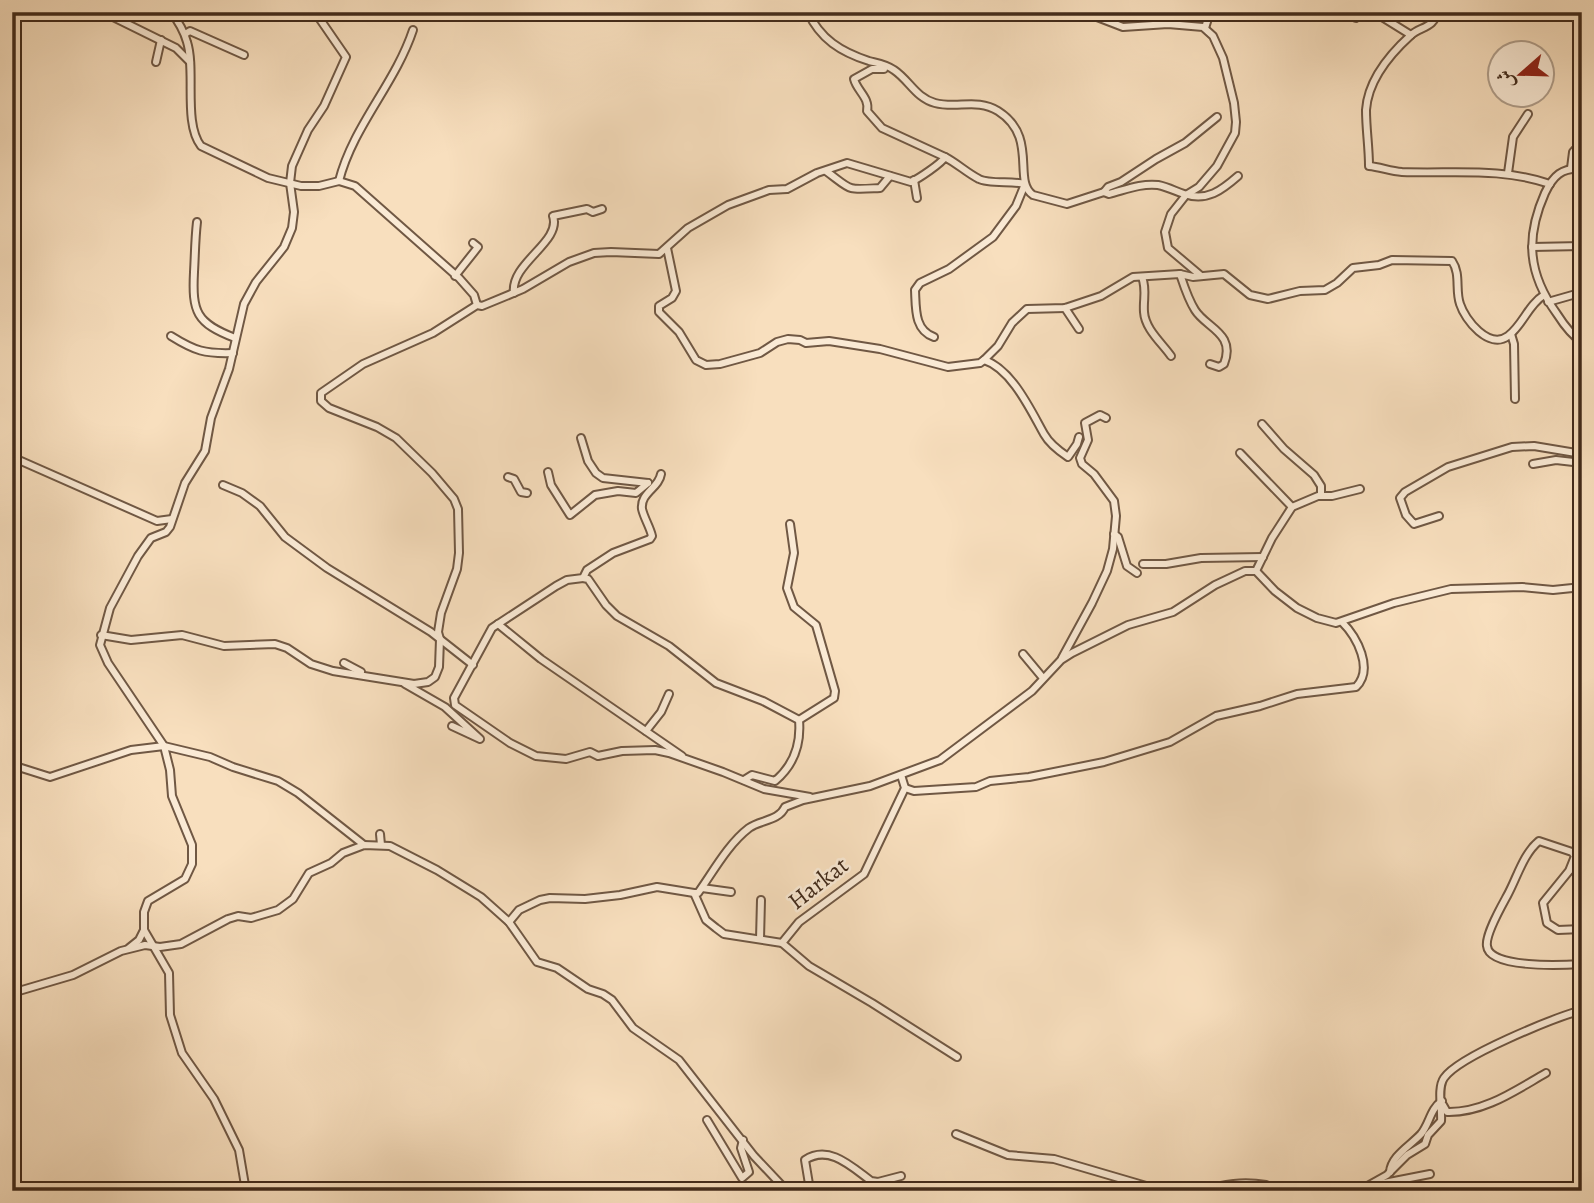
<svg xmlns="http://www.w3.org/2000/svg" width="1594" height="1203" font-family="Alegreya,Amiri,serif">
<rect width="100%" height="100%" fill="#f8dfbe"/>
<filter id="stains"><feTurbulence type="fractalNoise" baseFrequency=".00286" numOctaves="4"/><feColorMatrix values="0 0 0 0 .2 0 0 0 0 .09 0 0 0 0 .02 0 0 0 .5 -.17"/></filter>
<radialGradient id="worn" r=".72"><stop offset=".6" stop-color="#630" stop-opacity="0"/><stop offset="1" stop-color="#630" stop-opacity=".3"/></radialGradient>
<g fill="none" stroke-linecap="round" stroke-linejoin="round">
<g stroke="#705844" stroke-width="10">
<g id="minor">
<polyline points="103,12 176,48 190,62"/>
<path d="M171,12c7,9 13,19 16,30 9,28 -4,81 14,104l67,32 33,8h18l20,-5 16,5 104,92 15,17 3,10"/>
<path d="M808,12c12,27 33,40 61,49 8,2 17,3 25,9 15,10 22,28 41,33 22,6 42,-5 63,8 41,26 14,70 35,84l34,9 37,-12 5,2c16,-4 32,-11 49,-9 10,2 17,6 26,9 23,8 38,-4 54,-18"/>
<polyline points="1084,12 1123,27 1168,24 1203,27 1213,36 1223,58 1234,103 1236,122 1235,133 1217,166 1199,187 1186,195 1171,214 1165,232 1168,248 1200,275"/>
<polyline points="1343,12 1356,18"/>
<path d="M1362,12l20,5 29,18c-21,19 -43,45 -45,75 0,19 3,37 3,56 11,1 21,5 33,6 50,2 99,-5 148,12"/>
<polyline points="1436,14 1457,16"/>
<polyline points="1205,28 1210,12"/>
<polyline points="185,34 190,31 244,55"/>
<path d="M1411,35c9,-8 25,-8 25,-23"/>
<polyline points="156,62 161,40"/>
<path d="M884,69h-12l-18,10c3,12 16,19 13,32l15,17 63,29"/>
<polyline points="1571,168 1573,152 1582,142"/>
<path d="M1582,169c-20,-2 -29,7 -37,24 -20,45 -17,81 12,121 7,11 14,21 25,28"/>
<path d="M826,171c27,20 19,19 54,17l10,-12"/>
<polyline points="1508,173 1513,137 1528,114"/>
<polyline points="914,180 917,198"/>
<path d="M339,181c14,-55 56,-97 74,-151"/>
<polyline points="1104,192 1108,187 1121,182 1156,159 1185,143 1217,117"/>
<path d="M197,222c-2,17 -2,33 -3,50 -2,40 2,51 41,66"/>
<polyline points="1532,247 1582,246"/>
<path d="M667,248l9,43 -4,7 -13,8v6l20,20 17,28 10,5 14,-1 40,-11 17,-11 11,-3 12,1 6,3 23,-2 51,8 68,18 32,-4 4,-3 14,-14 14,-23 15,-14 38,-1 36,-12 32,-19 47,-3 13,3 31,-3 26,21 18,4 32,-8 25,-1 12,-7 16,-15 26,-3 13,-5 60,1c9,13 3,29 8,43 5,16 29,46 48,32 15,-11 20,-31 36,-41"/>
<path d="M1180,274c4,12 8,25 15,36 11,18 41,23 29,54l-5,3 -9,-3"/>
<polyline points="455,276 478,247 473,243"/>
<path d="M1142,277c5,13 1,22 2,35 1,17 18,31 27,44"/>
<path d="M514,293c-4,-30 48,-51 39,-77l34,-7 6,3 9,-3"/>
<polyline points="1548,302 1576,294"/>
<polyline points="1065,308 1079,329"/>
<polyline points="1511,334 1514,344 1515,399"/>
<path d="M171,336c24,15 34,18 62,17"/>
<path d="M984,360c28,9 47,51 60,74 5,9 15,17 24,23l9,-13 2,-7"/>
<polyline points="1262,424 1284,449 1314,475 1321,486 1321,496"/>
<polyline points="581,438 588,461 596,473 603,478 648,483"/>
<polyline points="1240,453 1292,507"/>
<polyline points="12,457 157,521 172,519"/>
<polyline points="1533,464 1556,460 1582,463"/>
<polyline points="548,472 551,485 570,515 595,495 618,491 636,493 648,483"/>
<path d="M661,474c-2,14 -21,19 -19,35 2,9 8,18 10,27l-2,3 -37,14 -26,17 -4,8 -16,2 -11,6 -64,42 -38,70 1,7 55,38 26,13 30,3 24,-7 8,4 24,-5 33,-1 14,3 54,19 41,17 46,8"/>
<polyline points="508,477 514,479 521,492 527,493"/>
<polyline points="223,485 242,493 260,506 285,537 327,568 431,632 473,665"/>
<polyline points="1439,516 1414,524 1406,515 1400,498 1405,492 1448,467 1512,447 1534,446 1582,454"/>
<polyline points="790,524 794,553 787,588 794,607 816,625 835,691 834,698 799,720"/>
<polyline points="1114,534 1118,537 1127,566 1137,573"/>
<polyline points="1143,564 1166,564 1201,558 1263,557"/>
<polyline points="1256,571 1272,538 1292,507 1318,496 1332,496 1360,489"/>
<path d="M583,578l5,1 18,26 11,11 52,30 47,37 47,18 36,19c2,23 -5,45 -24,61l-23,-6 -8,5"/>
<polyline points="498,624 541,659 682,756"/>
<path d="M101,635l30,5 51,-5 42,11 51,-2 12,4 24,16 22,7 81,13 14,-2 7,-5 4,-10 1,-28 -2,-7 3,-19 16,-44 2,-16 -1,-44 -4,-10 -22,-26 -36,-35 -19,-11 -48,-19 -8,-7v-8l42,-29 70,-31 44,-28 5,1 41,-17 46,-27 25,-9 17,-1 48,2 29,-26 40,-23 41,-15 18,-1 30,-16 30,-10 64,19c7,-3 31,-19 34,-25 13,7 22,16 34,22 9,5 33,2 46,5l-9,22 -23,31 -44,32 -29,14 -5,7c1,18 -1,40 19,47"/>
<polyline points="1023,654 1043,678"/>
<polyline points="1062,658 1092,603 1107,571 1113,549 1116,516 1114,501 1094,474 1082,464 1080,458 1088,440 1085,423 1100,415 1106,418"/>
<polyline points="344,663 361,672"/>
<polyline points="405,684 445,707 480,739 452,726"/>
<polyline points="646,731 661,712 669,694"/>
<polyline points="12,765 50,777 131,750 164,746 210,757 233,767 278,781 298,793 364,845"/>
<path d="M905,788l9,3 62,-4 14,-6 39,-4 75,-15 66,-20 46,-26 44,-10 37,-12 59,-7c18,-18 1,-50 -14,-65"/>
<polyline points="380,834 381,845"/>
<polyline points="1570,870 1582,860"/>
<polyline points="702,888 731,892"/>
<polyline points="509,922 519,910 540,900 550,898 585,899 620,895 657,887 694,893"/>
<path d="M1582,929l-24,1 -11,-7 -4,-20 26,-32 6,-15 -3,-4 -33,-11c-16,13 -22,37 -32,55 -6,11 -22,39 -20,50 2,23 77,19 95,18"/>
<polyline points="760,939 761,900"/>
<polyline points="782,943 799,922 864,874 905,788 901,775"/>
<polyline points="129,948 139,940 144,930"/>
<polyline points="12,993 73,975 121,951 145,945 160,947 181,944 228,919 238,916 251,918 278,910 293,899 309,873 331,863 343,853 364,845 390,846 437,870 481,897 509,922 537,962 557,968 588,989 603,994 612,1000 633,1028 679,1060 754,1156 787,1191"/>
<path d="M957,1057l-85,-54 -63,-37 -27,-23 -58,-9 -8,-6 -10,-8 -12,-27h4c15,-21 30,-49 51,-65 11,-8 30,-7 36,-21l18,-7 67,-14 70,-26 92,-69 29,-31 11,-7 56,-28 45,-13 42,-27 30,-14h11l19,20 22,17 20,10 19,5 58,-20 57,-14 71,-2 31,3 29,-3"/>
<path d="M1443,1105l4,7c37,1 69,-22 99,-39"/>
<polyline points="707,1120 742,1178 749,1172 741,1148 743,1140"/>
<polyline points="956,1134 1008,1155 1054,1159 1153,1188 1179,1191"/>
<path d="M1390,1172c1,-16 20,-26 31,-38 9,-11 9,-25 21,-33"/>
<polyline points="246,1191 239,1150 214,1099 182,1053 170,1015 169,973 144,930 144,912 148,901 185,879 192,864 192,845 172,796 170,770 164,746 108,663 100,645 110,608 138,556 151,538 166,532 170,527 185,483 205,451 211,418 229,369 244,304 256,282 284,247 292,228 294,212 290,183 292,166 308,130 324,106 346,57 315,12"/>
<path d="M794,1191l16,-1 -5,-30c24,-16 47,7 66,21l7,1 23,-6"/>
<path d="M1202,1191c22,-7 41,-10 64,-6l2,6"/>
<path d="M1337,1191l25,-2 25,-14 20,-20 18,-11 3,-9 13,-14c1,-12 -4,-33 3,-43 15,-22 110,-60 138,-68"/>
<polyline points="1371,1191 1373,1187 1379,1184 1430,1174"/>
</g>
</g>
<use href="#minor" stroke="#faead5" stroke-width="6"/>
</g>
<g text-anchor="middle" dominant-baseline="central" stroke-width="5" stroke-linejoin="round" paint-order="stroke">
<g font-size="24" fill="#422b1b" stroke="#faead5">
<text transform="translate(818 883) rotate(-38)">Harkat</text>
</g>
</g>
<rect width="1594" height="1203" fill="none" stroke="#f8dfbe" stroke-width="42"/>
<rect x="14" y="14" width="1566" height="1175" fill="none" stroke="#422b1b" stroke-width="3.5"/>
<rect x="21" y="21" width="1552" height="1161" fill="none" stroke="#422b1b" stroke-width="2"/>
<g transform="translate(1521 74) rotate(250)"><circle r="33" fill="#faead5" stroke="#b09e8b" stroke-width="2"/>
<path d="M0-5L12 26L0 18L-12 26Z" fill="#8f2418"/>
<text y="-10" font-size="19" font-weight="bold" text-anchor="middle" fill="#422b1b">ش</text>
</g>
<rect width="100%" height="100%" filter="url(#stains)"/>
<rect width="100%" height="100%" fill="url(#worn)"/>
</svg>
